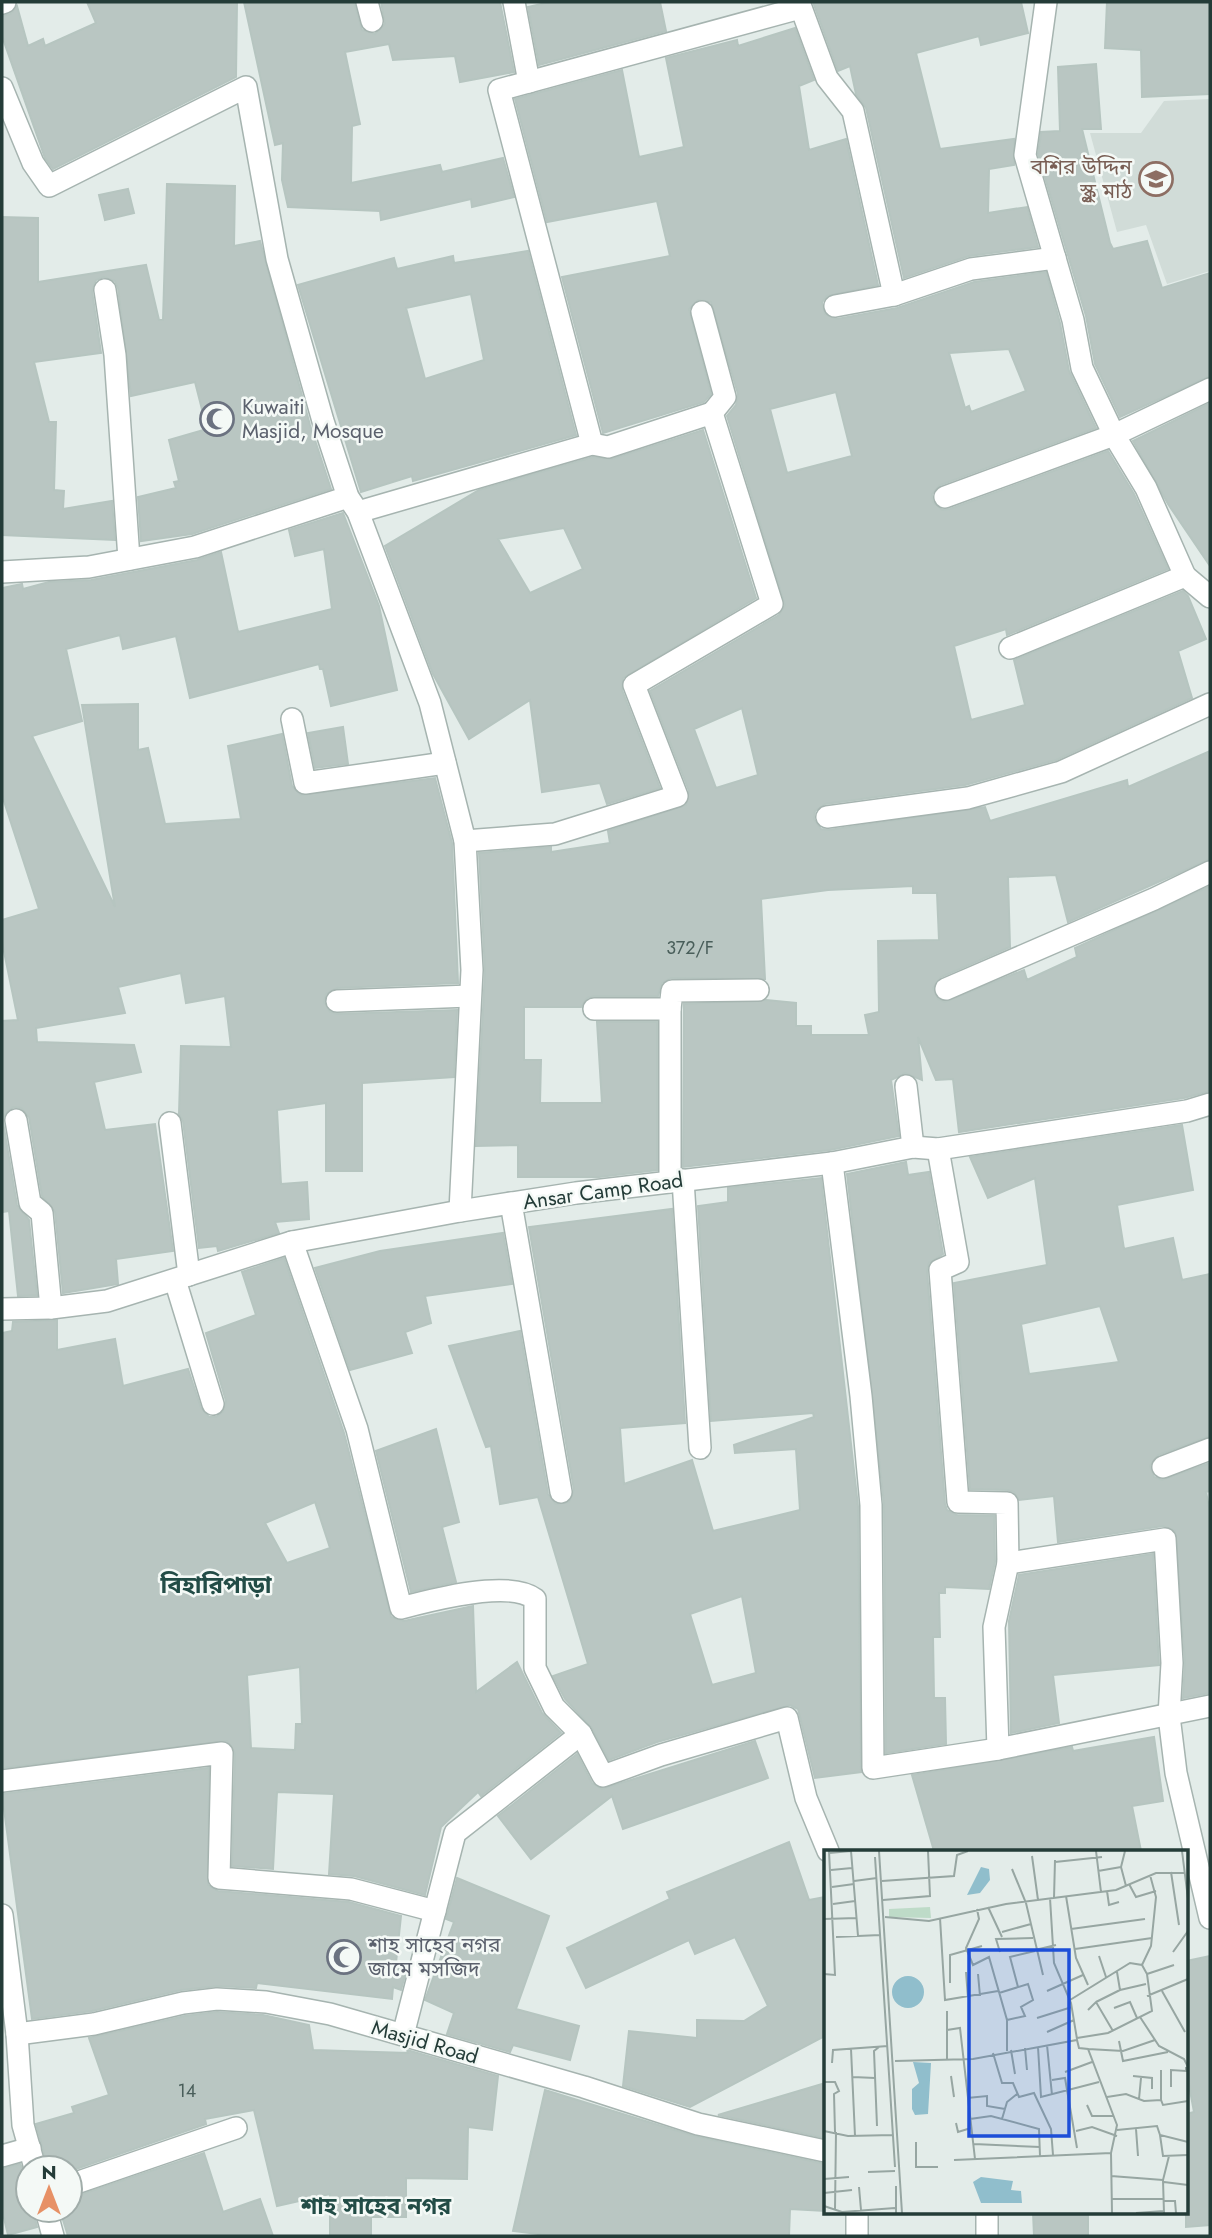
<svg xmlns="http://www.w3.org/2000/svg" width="1212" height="2238" font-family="Jost,'Noto Sans Bengali',sans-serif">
<rect width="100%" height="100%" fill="#e3ece9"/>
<polygon fill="#d1dcd8" points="1210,99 1210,271 1167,284 1146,225 1117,232 1090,133 1141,133 1164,101"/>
<g fill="#b9c6c2" stroke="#b6c5c0" stroke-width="2" fill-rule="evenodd">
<polygon points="87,2 237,2 236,77 53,169 45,158 2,36 2,16 10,14 17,6 28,46 43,39 45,46 96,23"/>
<polygon points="244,2 354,2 362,30 375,34 385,24 381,2 500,2 514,72 460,82 455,56 393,60 389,44 345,52 360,124 352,126 351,183 440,165 442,172 503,158 514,197 472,207 471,199 381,220 380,211 288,207 282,180 283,143 275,145"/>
<polygon points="550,2 660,2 666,31 539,65 528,7"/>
<polygon points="813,2 1021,2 1028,33 981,45 979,36 916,53 940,149 1014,139 1014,165 989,169 988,213 1027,207 1038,247 969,256 904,278 866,108 856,94 850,66 838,71"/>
<polygon points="1107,2 1210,2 1210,94 1142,97 1141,50 1105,48"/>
<path d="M795,28l19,52 -15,6 10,64 37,-11 32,146 -51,11 -5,6 3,12 12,5 60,-11 77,-26 72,-10 14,51 9,48 27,57 -156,57 -8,9 1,8 9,8 8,-1 158,-58 26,43 34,75 -161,66 -1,-6 -52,17 17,74 54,-15 -11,-45 169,-69 5,5 18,43 -28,12 14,47 -136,62 -91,25 -140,19 -10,7 -1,8 7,10 8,1 156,-23 5,14 137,-41 1,7 82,-36v108l-142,63 -12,-47 -48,2 2,70 -69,30 -8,11 5,11 7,3 79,-32 3,10 50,-23 -2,-9 135,-62v205l-26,7 -225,34 -6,-53 -17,1 -18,-43 4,43 -17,-7 -14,7 8,56 -69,14 -147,17 1,-163 82,-4 30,3v23h15v9h58l-4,-20 14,-3 -1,-71 61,-1 -2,-47h-24v-7l-85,4 -67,9 4,80 -94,-1 -9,5 -4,13h-64l-7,2 -6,9h-57v53h17l-1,43h62l-5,-81h60v148l-58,7h-81v-32l-42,1 9,-175 -6,-118 72,-6v5l59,-9 -2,-12 78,-26 3,-14 -39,-100 129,-76 6,-10 -58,-189 9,-11 2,-11 -27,-92 -13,-2 -9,9 22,85 -7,8 -101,31 -41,-156 108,-21 -13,-55 -110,21 -32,-123 107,-29 17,87 45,-10 -18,-89 71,-18 1,6zM1009,349l17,42 -55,21 -2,-6 -4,2 -16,-55zM836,392l16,64 -65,17 -17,-64zM742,708l16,67 -42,13 -22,-59z"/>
<polygon points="1096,64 1101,129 1082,129 1110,243 1113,249 1147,241 1162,288 1210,273 1210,376 1120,417 1095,364 1086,316 1038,154 1041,132 1060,131 1058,67"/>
<polygon points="167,184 235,186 234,246 260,241 310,425 331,489 192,534 141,541 138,497 176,488 174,482 179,481 169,440 207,429 195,382 131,396 118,288 115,281 104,277 96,280 92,291 101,353 34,362 49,422 56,422 54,490 64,491 63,509 112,501 115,540 2,535 2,217 38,218 38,282 146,265 159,320 163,320"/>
<polygon points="128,189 134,213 105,220 99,195"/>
<path d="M528,251l48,184 -163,46 -1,-5 -51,16 -63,-207 96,-27 3,11 56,-13 1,7zM471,294l13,66 -59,19 -19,-71z"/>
<polygon points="1210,403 1210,566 1168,504 1133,441"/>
<path d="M703,430l53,168 -133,80 -1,12 38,98 -53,16 -7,-21 -58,9 -12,-92 -61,39 -36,-65 -48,-128 94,-56 114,-33 19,2zM564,528l19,41 -53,24 -32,-54z"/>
<polygon points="343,513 379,606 397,690 331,706 323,669 320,669 319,664 190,698 176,636 123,649 120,635 66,649 82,721 32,736 115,907 82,705 138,704 138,750 148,748 165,824 241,819 228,746 282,734 292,786 301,795 435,778 452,843 458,983 337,988 326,994 324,1002 330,1012 337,1014 457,1010 454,1077 362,1083 362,1171 326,1171 326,1103 277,1110 281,1184 307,1182 309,1219 275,1222 279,1233 218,1251 217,1246 199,1248 183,1121 179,1114 181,1046 231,1047 225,996 186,1003 181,973 118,987 125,1013 36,1028 37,1042 134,1045 141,1072 94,1082 105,1130 155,1124 173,1251 116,1259 118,1284 63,1293 55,1212 42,1196 29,1117 21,1108 13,1107 4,1115 3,1122 17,1205 29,1220 37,1295 18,1296 9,1211 2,1212 2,1021 18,1020 2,942 2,920 39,909 2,795 2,588 22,584 23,589 49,582 91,580 197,560 221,552 238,632 332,609 324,549 295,556 289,530"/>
<polygon points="343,727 348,764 315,768 308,733"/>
<path d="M1182,1125l11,65 -76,15 7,44 49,-11 9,42 28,-6v162l-52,19 -8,11 4,11 8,3 48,-17v28l-4,1 4,20v181l-27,5 2,-36 -10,-131 -12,-5 -105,16 -4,-46 -35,4 -5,-8 -6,-2 -38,-1 -16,-206 93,-18 -12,-87 -47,20 -18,-41zM1100,1306l19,56 -90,12 -8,-50z"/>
<polygon points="906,1162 908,1175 929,1172 943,1254 929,1263 927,1271 945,1504 947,1510 957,1515 994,1516 995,1562 989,1589 945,1587 945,1593 939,1593 940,1637 933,1637 934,1698 945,1698 946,1744 886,1753 884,1504 847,1174"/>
<path d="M821,1178l37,328 3,266 -46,6 -17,-69 -8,-4 -133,37 -48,18 -17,-32 -27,-29 -12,-23 35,-12 -50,-167 -38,7 -9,-58 -5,1 -37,-101 71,-15 28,163 8,10 13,-2 5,-12 -45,-263 143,-18 13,214 -65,5 4,56 68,-24 21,71 87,-21 -4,-61 -61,4 -1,-8 80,-28 -1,-4 -102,8 -13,-215 30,-4v-14zM742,1596l14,77 -44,12 -22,-71z"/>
<polygon points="503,1233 512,1284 425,1296 431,1323 405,1332 412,1353 350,1370 315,1268 380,1251"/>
<path d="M284,1258l60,175 47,184 13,4 69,-15 3,86 41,-30 25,51 19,20 -80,63 -3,-4 -37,35 -16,68 -71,-19 -25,-2 5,-80 -57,-2 -4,77 -41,-3 3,-113 -8,-12 -225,27v-435l10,-2 1,-9 44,-2v30l58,-11 8,47 65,-17 13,39 8,9h7l7,-5 3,-11 -20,-68 50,-18 -14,-43zM315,1502l15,46 -43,15 -22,-40zM300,1667l2,57h-6l-1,26 -44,-2 -4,-73z"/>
<polygon points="436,1429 459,1522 442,1527 456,1582 411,1592 376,1451"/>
<polygon points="1153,1554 1159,1665 1053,1675 1059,1723 1011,1733 1009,1621 1019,1575"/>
<polygon points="1154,1737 1163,1801 1132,1806 1141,1851 934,1851 912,1775 1072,1747 1073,1751"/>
<polygon points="755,1741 768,1778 623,1829 612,1796 531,1859 498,1816 577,1754 592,1783 602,1789"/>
<polygon points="209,1768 208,1885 218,1891 349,1902 401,1916 396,1963 407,1968 401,1990 393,1987 392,1999 257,1983 256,1988 218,1986 181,1990 92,2011 32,2019 2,1794"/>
<polygon points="789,1842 809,1900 825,1897 825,2036 690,2107 623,2086 629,2031 697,2038 697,2020 744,2021 768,2006 735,1937 695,1954 689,1940 586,1988 567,1948 670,1899 667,1892"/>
<polygon points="457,1878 549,1916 516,2009 579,2026 570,2060 513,2045 510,2052 447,2034 454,2013 425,2000 454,1922 446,1919"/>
<polygon points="1210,1956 1210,2225 1186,2227 1186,2114 1194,2112 1186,2069 1186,1961"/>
<polygon points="217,2012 263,2015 309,2025 313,2050 408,2053 407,2050 498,2076 492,2130 468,2127 467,2179 406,2178 406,2217 371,2217 371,2236 330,2236 330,2194 277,2206 254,2110 205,2119 206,2124 70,2171 70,2168 48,2168 36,2124 74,2113 72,2107 109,2095 89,2038 185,2016"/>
<polygon points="825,2083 825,2138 718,2115"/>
<polygon points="545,2090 694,2136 825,2164 825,2211 790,2209 789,2236 554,2236 513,2231"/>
<polygon points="204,2153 223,2212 260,2199 273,2236 68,2236 60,2210 70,2210 70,2198"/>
<polygon points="20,2164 28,2179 28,2210 33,2210 37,2227 8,2235 2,2210 2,2169"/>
<polygon points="1033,2212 1088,2212 1088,2236 1034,2236"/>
</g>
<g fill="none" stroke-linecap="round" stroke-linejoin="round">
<g stroke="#a6b4b0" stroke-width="24">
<g id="minor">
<polyline points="367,2 372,21"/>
<polyline points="514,2 529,82"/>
<polyline points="799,2 827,78 853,111 894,295"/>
<polyline points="1046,2 1025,155 1073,320 1082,368 1114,435 1146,488 1185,576 1210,597"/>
<polyline points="2,3 5,2"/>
<polyline points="2,88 33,163 49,186 246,87 277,259 323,421 348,497 358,512 430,703 465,841 472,970 460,1211"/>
<polyline points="105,290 115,355 129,559"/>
<polyline points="835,306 894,295 971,269 1055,258"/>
<polyline points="702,312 725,397 712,413"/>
<polyline points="592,444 499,90 800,8"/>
<polyline points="945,497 1114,435 1210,389"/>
<polyline points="358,512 592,444 608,447 712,413 772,604 634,685 677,796 555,834 465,841"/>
<polyline points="2,572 89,567 195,547 348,497"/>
<polyline points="1010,648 1185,576"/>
<polyline points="292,719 305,783 445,763"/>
<polyline points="827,817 968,798 1061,772 1210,704"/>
<polyline points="946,989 1154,899 1210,872"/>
<polyline points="337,1001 470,996"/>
<polyline points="594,1009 670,1009 672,991 758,990"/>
<polyline points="670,1009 670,1182"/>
<polyline points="906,1086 913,1147"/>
<polyline points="16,1120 30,1203 42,1213 51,1308"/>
<polyline points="170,1123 189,1275"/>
<polyline points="938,1149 958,1262 940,1270 958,1502 1007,1503 1008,1563 994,1627 998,1749"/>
<polyline points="832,1163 861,1396 871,1505 873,1768 998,1749 1210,1706"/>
<polyline points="683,1180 700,1448"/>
<polyline points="511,1203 561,1492"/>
<path d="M292,1242l65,187 44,179c30,-8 108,-29 134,-9v69l19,39 27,27 22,42 58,-21 126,-37 19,80 22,53"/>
<polyline points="175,1280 213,1404"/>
<polyline points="2,1309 51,1308 107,1301 292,1242 460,1211 576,1193 832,1163 913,1147 938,1149 1187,1111 1210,1104"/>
<polyline points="1163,1467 1210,1449"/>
<polyline points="1008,1563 1165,1539 1172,1663 1169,1716 1176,1773 1210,1918"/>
<polyline points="2,1781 222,1753 219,1878 351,1889 435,1911"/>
<polyline points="2,1915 17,2034 23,2125 35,2168"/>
<polyline points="17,2034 94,2024 183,2003 217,1999 266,2002 330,2014 584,2087 698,2124 825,2151"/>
<polyline points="403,2035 455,1833 581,1734"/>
<polyline points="2,2156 30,2148"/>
<polyline points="70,2185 236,2128"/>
<polyline points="46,2210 53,2236"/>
<polyline points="987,2212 987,2236"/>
<polyline points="857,2236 857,2212"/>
</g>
</g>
<use href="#minor" stroke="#fff" stroke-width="21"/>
</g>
<defs>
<g id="school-ring" transform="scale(1.75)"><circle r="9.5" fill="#f4f9f6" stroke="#8d6e63" stroke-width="1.5"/><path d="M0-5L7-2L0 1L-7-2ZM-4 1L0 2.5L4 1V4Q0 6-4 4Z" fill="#8d6e63"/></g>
<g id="mosque-ring" transform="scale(1.75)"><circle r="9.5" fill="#f4f9f6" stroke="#6b7280" stroke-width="1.5"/><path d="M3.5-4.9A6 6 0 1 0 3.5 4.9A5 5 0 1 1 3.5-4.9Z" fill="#6b7280"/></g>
</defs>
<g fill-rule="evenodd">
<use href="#school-ring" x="1156" y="179"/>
<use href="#mosque-ring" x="217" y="419"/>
<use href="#mosque-ring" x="344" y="1957"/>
</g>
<g text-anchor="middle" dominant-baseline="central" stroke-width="5" stroke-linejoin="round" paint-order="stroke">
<g font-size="18" fill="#495e5a">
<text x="690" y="948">372/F</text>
<text x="187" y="2091">14</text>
</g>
<g font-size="21" fill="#785e54" stroke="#f4f9f6" text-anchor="end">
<text x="1132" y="167">বশির উদ্দিন<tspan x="1132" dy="24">স্কুল মাঠ</tspan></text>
</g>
<g font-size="21" fill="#5b616d" stroke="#f4f9f6" text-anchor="start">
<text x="242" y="407">Kuwaiti<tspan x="242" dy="24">Masjid, Mosque</tspan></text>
<text x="368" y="1945">শাহ সাহেব নগর<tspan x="368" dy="24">জামে মসজিদ</tspan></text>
</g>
<g font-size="21" fill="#243c38" stroke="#f4f9f6">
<text transform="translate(603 1191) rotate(-8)">Ansar Camp Road</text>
<text transform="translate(425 2042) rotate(16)">Masjid Road</text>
</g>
<g font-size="23" font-weight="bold" fill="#224c46" stroke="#f4f9f6">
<text x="376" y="2206">শাহ সাহেব নগর</text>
</g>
<g font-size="24" font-weight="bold" fill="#224c46" stroke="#f4f9f6">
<text x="216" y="1584">বিহারিপাড়া</text>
</g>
</g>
<g transform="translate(824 1850)">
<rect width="364" height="364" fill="#e3ece9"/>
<path d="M106,57l1,11 -42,-1v-8z" fill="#bedbc8"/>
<path d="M157,17l8,2 1,11 -10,13 -13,2zM68 142a16 16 0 1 1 32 0a16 16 0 1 1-32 0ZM89,212l18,1 -3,51 -13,1 -3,-6v-20l7,-6zM157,327l32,4 -2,9 10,1 1,12h-41l-8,-21z" fill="#90becc"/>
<path fill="none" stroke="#97a6a2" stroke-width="2" d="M27,1l7,85M55,1l23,362M272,1l5,41M301,1l-4,16 5,19M358,1l6,48M5,3l22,-2M208,6l6,44M51,7l20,310M231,12l47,-5M188,19l14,34 17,72M7,20l21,-2M274,21l23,-4M347,22l8,53M30,31l23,-3M58,31l72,-5 3,-21 11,-4M305,34l7,13 20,-6M8,37l22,-3M283,41l2,14 10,-3M242,46l10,62 12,27M226,48l4,65 17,40 6,36M230,48l1,-38M59,50l47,-4 -2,-45M9,54l22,-3M164,57l14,30M153,59l2,10 -13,29 7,17 16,-8 18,63v31M61,67l44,4 77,-17 110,-14 40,-17h29M116,68l5,82 53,-9M0,69l33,-1M247,79l74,-10M178,82l29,-8M12,87l44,-2M251,99l77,-11M211,100l21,-5M176,102l-4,-13 37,-1M349,102l15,-21M275,106l7,21M318,115l9,-19 5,-49 -6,-22M142,122l2,26M293,122l3,18 26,-6M0,124l11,1 -6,-124M154,124l2,22M323,124l27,-9M126,133v-28l32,-9M194,137l-8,-30 25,-6M223,141l36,-16M338,141l23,41M175,143l29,-9 5,16 -12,7 4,9 -18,4M323,146l41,-17M246,150l60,-37 12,2 5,9 5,37 -44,22 -31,5M272,152l24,-12M290,158l16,-6 7,16M264,160l8,-8 17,29M123,161v48M316,167l19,29 25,13 4,8M213,168l35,-11M123,180l13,-2 15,131M223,182l27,-12M295,191l4,20 45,-9M223,195l5,50M214,197l3,50 58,-15M201,198l2,22M27,199l4,87M264,199l35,2 32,-11M187,200l4,24M169,203l9,30h11l6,14 15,-4 17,36 2,26M71,211l78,-2 104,-19 2,8 9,1 29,76 -6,28 1,60M8,213l1,-13 55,-4M241,222l27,-10M127,226l3,21M309,226l19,2v11M29,227l22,1M228,230l13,-2 12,70M0,232h11l4,9 -5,3 1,38M347,237v-17l15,1v-4M283,247l19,-3 18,7 17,-1 2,5 25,-4M143,248l20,-2v10l18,3M315,249l2,-21M337,250v-30M263,255l5,11h21M146,269l21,-3 48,13 1,27M178,269l5,-17 10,-8M132,273l2,9 13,-4M53,276l-3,-75 5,-4M312,279l2,27M293,280l40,-4 3,9 28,7M0,281l24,5 45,-1M252,281l16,-4 25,9M336,285l3,21 25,-1M92,292v25h22M150,294l66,3M130,310l157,-7M44,322l27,-1M287,326l52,4M0,329l25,-2M340,332l24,3M72,336v27M35,337l2,23M0,343l28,-3M287,349h53M340,351h11l1,12M0,356l18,6 53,-4M11,359l1,-77M312,363l28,-2M340,363l-1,-33 6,-24"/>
<path fill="#1d4ed8" fill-opacity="0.15" stroke="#1d4ed8" stroke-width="3.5" d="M145,100h100v186h-100z"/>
<rect width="364" height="364" fill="none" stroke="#243c38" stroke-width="3.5"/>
</g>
<rect width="1212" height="2238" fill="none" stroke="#243c38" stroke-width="7"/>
<g transform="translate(49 2189)"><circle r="33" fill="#f4f9f6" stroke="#a1adaa" stroke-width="2"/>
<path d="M0-5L12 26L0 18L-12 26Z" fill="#e79166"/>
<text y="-10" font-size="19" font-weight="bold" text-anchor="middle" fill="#243c38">N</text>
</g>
</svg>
